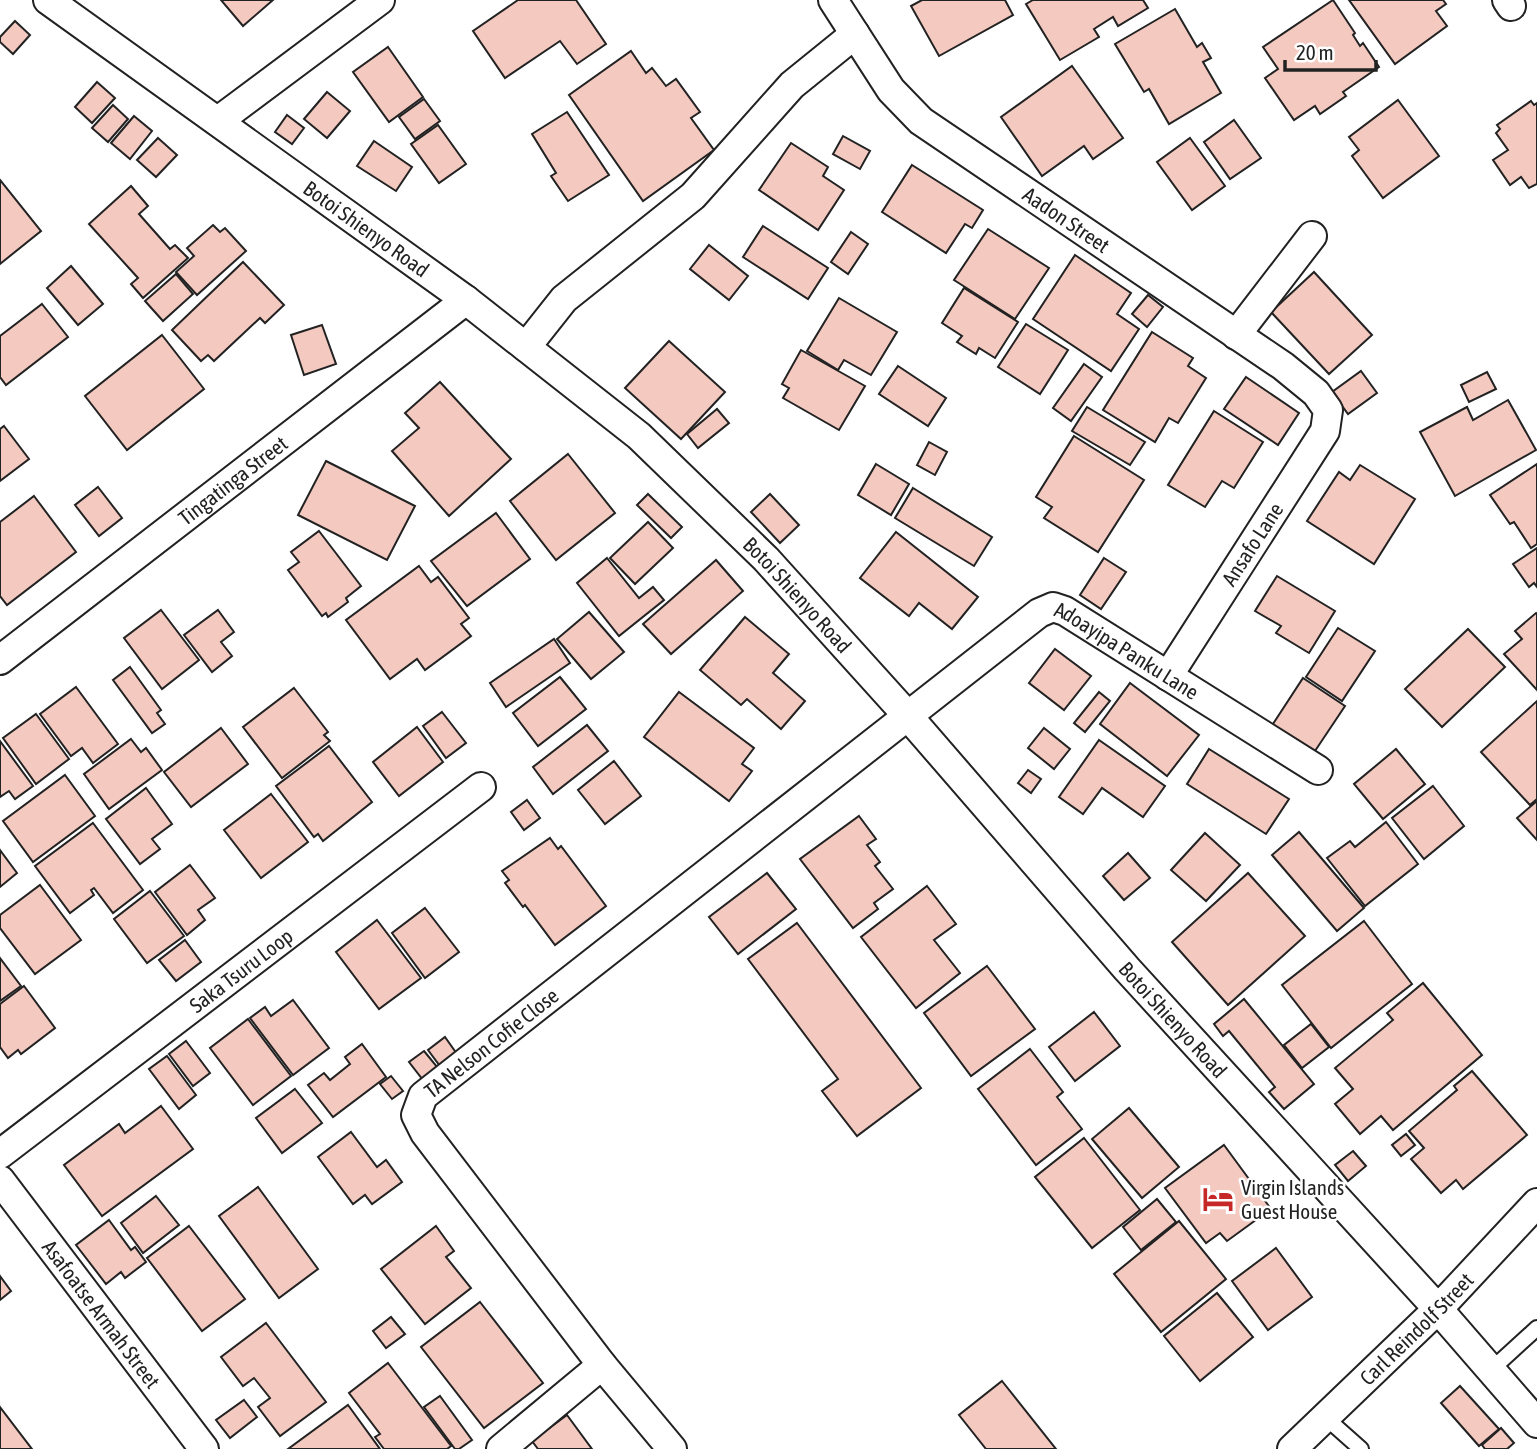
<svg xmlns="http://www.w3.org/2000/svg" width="1537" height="1449" font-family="'Asap Condensed',sans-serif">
<rect width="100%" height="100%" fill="#fff"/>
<g fill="#f3c9c0" stroke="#222" stroke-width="2">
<polygon points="221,0 273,0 243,26"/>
<polygon points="518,0 576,0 606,44 577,64 560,41 505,78 473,31"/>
<polygon points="922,0 1005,0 1013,15 939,56 911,6"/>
<polygon points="1033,0 1143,0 1148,8 1118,26 1113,17 1094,29 1099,37 1060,60 1026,4"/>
<polygon points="1333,0 1355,33 1353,35 1360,46 1363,43 1379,67 1343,92 1346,96 1320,114 1315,106 1294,120 1265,78 1278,69 1263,47"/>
<polygon points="1349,0 1443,0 1446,4 1436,11 1447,26 1395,64"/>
<polygon points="1175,9 1197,47 1202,43 1211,58 1203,62 1221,93 1169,124 1149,89 1144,92 1115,44"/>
<polygon points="15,21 30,35 13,54 0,42 0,37"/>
<polygon points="388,47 423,97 389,122 353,72"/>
<polygon points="631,51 646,73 652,68 666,86 676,79 700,112 691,118 714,150 643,201 569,95"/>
<polygon points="1072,66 1123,138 1093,159 1084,146 1042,176 1001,117"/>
<polygon points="97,82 115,98 92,123 75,107"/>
<polygon points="327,92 350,111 327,138 304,119"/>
<polygon points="424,99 440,121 415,139 399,117"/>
<polygon points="1398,100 1439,156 1383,198 1352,156 1359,150 1349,137"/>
<polygon points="1531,101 1534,105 1537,103 1537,184 1529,188 1521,177 1510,185 1493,160 1508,150 1496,133 1500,129 1497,125"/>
<polygon points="113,105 128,119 108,142 92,128"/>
<polygon points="567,112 609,175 568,201 551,176 556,173 532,134"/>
<polygon points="287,115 304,128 292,144 275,132"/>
<polygon points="134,116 152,131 130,159 111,143"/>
<polygon points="1234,120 1261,158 1230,179 1204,142"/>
<polygon points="438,125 466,164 439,183 411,144"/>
<polygon points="843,136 870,151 860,169 833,154"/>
<polygon points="158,138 177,155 156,177 137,160"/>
<polygon points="1190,138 1225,186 1192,210 1157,162"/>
<polygon points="374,141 412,167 396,191 357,166"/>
<polygon points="791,143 828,167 823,176 844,190 818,230 759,190"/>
<polygon points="912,165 983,210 972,228 965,224 946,253 882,212"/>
<polygon points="0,180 41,231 0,264"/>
<polygon points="131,186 148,206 139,214 170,249 175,245 188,258 143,298 131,284 138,278 89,224"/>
<polygon points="213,225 220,232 225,228 246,251 197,295 176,272 194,256 187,248"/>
<polygon points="763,226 828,268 808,299 743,257"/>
<polygon points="988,229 1049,268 1015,319 954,280"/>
<polygon points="851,232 868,244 848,274 831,262"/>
<polygon points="709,245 748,276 729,300 690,269"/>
<polygon points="1075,255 1131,293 1117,314 1139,329 1111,371 1033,319"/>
<polygon points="243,262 284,305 265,323 260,318 214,361 208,355 201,361 172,330"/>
<polygon points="71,266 103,304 78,325 47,288"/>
<polygon points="1314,272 1372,335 1329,374 1271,312"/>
<polygon points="176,274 193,294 163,321 145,301"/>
<polygon points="964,288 1018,322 995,358 979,348 976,354 957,342 962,336 942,323"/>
<polygon points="1148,295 1163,307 1147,327 1132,314"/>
<polygon points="839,298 897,332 871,375 844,360 838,370 807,351"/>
<polygon points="42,304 68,337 6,385 0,377 0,336"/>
<polygon points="1026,324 1068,350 1040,394 998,367"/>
<polygon points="322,325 336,364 304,375 291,335"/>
<polygon points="1152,332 1193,358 1188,366 1206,378 1178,423 1169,418 1155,442 1103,410"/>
<polygon points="162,335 204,389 127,450 85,396"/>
<polygon points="669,341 725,392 681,439 625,388"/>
<polygon points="801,350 865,386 839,430 783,398 789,388 782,384"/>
<polygon points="1084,364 1102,377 1071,421 1053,408"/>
<polygon points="898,366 946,398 928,426 879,394"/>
<polygon points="1361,371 1377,393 1348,414 1332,392"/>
<polygon points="1487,372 1496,389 1469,402 1461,385"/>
<polygon points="1246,377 1299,413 1278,445 1224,409"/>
<polygon points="440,382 511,459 449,516 392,451 419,428 405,413"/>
<polygon points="1508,400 1536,450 1455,496 1420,432 1467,407 1473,420"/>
<polygon points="1087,407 1145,442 1130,465 1072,431"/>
<polygon points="717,409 729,423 698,448 687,434"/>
<polygon points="1214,411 1263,442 1234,488 1222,481 1205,507 1168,485"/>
<polygon points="4,426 29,459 0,481 0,429"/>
<polygon points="1074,436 1144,480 1098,552 1044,518 1052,507 1036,497"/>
<polygon points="929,442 947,452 935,475 917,465"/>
<polygon points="568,454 615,513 556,560 510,501"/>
<polygon points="326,461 415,506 387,560 298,515"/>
<polygon points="876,464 909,484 891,515 858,495"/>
<polygon points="1537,464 1537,544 1531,548 1514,522 1510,524 1490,495"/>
<polygon points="1360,465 1415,499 1374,564 1307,521 1339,472 1350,480"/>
<polygon points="98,487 122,518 99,536 75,505"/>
<polygon points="913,488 992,537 974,566 895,518"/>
<polygon points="648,494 682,527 671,538 637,505"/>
<polygon points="770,494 799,525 780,543 751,512"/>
<polygon points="34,496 76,552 7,605 0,596 0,522"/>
<polygon points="496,513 530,559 467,606 431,561"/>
<polygon points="648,522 673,548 635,584 610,558"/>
<polygon points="319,531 361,586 346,598 348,602 328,617 326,613 322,616 288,570 299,562 291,552"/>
<polygon points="896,532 978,597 952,629 919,603 909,616 860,578"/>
<polygon points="1537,548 1537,587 1534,583 1529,587 1513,564"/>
<polygon points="607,558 639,598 653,587 664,600 619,636 577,583"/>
<polygon points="1104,558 1126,572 1101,609 1080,595"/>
<polygon points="716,560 743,591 671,654 643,624"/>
<polygon points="419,566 431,582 438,577 469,618 461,624 471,636 425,670 417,659 390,679 346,620"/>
<polygon points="1277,576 1335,611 1309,653 1276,633 1281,626 1255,611"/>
<polygon points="161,610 199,660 162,689 124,638"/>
<polygon points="218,610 234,632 221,642 232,656 212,672 184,635"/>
<polygon points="589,612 624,652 591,679 557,639"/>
<polygon points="1536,613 1537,614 1537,690 1504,654 1522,639 1515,631"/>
<polygon points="745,617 789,654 773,673 805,701 781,729 747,699 741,705 700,670"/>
<polygon points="1338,628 1375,651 1342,701 1306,677"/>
<polygon points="1468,629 1505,667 1442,727 1405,689"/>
<polygon points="554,639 570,663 506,707 490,683"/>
<polygon points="1055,649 1091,676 1064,710 1029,683"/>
<polygon points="130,667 161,710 157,713 165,724 152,733 113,680"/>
<polygon points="560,677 586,709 538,746 513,713"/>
<polygon points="1303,678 1345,706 1313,754 1271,727"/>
<polygon points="1130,683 1199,735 1167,776 1100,724"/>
<polygon points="76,687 118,744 93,763 82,748 71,756 40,714"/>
<polygon points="294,688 328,732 324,735 330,741 282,778 243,727"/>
<polygon points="679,692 754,748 742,764 752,771 729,801 644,737"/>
<polygon points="1099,692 1110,701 1085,732 1074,723"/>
<polygon points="1537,701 1537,799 1530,805 1481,752"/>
<polygon points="442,712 466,743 446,758 423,726"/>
<polygon points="36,714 69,759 36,784 3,738"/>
<polygon points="587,725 608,751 553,794 533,767"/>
<polygon points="417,727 443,762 399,796 373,762"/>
<polygon points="221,728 248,764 191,807 164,772"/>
<polygon points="1044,728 1070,749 1054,769 1028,748"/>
<polygon points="131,739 141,752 146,748 162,770 109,809 84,774"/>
<polygon points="1099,740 1165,786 1143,817 1102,788 1083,814 1059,797"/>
<polygon points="0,741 33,786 15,799 9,791 0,797"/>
<polygon points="329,746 372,802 323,841 318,834 314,837 276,786"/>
<polygon points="1209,749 1289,799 1266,834 1187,784"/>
<polygon points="1396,749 1425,784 1383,819 1354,784"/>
<polygon points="614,761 641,796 605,824 578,790"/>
<polygon points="1028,770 1041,779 1031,793 1018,783"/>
<polygon points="65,775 95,816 33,862 3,821"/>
<polygon points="1433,786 1464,826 1424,859 1392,818"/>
<polygon points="146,788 172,824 152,839 160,849 140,864 106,819"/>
<polygon points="271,794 308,842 261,878 224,830"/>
<polygon points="527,800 540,818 524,830 511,812"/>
<polygon points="1537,801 1537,840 1517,818"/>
<polygon points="859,816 876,839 867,845 880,862 875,866 893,889 874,903 878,909 853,928 800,859"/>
<polygon points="1386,822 1418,864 1365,906 1327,858 1350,841 1355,847"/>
<polygon points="93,823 143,890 113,913 94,888 91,890 94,895 70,913 35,866"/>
<polygon points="1299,832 1364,908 1337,931 1272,855"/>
<polygon points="1205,833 1240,865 1206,901 1171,870"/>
<polygon points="550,838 558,849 561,846 606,906 555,945 525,905 523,907 505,883 509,880 502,871"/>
<polygon points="0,850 17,873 0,887"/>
<polygon points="1128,853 1150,878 1124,900 1103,876"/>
<polygon points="190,865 215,898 198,910 205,920 187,935 155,892"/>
<polygon points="767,873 796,909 738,954 709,917"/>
<polygon points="1248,873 1305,936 1228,1005 1172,942"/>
<polygon points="40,885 81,940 35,974 0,928 0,915"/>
<polygon points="927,886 956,924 934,940 960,973 916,1008 861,937"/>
<polygon points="150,891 184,936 147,963 114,919"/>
<polygon points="425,908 459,952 425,978 392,933"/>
<polygon points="377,920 421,978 379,1009 336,952"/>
<polygon points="1364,921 1412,984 1331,1048 1282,985"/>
<polygon points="797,923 921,1088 857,1136 822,1091 838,1079 748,959"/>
<polygon points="185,940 201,962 176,981 159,960"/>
<polygon points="0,958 21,986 0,1001"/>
<polygon points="987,966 1035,1029 971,1076 924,1013"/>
<polygon points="1423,983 1482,1055 1393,1130 1381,1116 1360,1134 1335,1104 1353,1089 1335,1068 1393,1020 1387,1013"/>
<polygon points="24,986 55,1028 21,1054 18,1050 8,1058 0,1047 0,1004"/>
<polygon points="1244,999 1314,1084 1284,1109 1269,1092 1275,1087 1229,1031 1223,1036 1214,1024"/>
<polygon points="293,1000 329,1048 293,1075 250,1018 265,1007 271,1016"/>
<polygon points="1094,1012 1120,1046 1075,1081 1049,1047"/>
<polygon points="248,1019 291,1076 253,1105 210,1048"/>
<polygon points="1311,1024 1329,1047 1302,1068 1284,1045"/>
<polygon points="445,1037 457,1054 440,1066 428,1050"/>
<polygon points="186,1041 210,1073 193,1086 169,1054"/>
<polygon points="362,1044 386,1077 333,1117 308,1085 324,1073 330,1080 350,1064 345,1057"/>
<polygon points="1030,1049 1063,1092 1057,1097 1082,1129 1036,1165 978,1089"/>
<polygon points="424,1051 438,1068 423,1080 409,1062"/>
<polygon points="167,1056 196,1095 179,1109 149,1069"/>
<polygon points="1472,1071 1527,1135 1463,1189 1456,1180 1441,1193 1411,1159 1424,1148 1409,1131 1457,1090 1454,1086"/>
<polygon points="391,1076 403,1091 392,1099 380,1084"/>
<polygon points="295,1089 322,1123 282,1153 256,1118"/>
<polygon points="161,1106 193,1149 102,1216 64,1165 119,1124 125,1133"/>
<polygon points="1129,1108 1179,1167 1142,1198 1092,1139"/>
<polygon points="351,1132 377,1167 386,1160 402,1182 372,1204 365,1195 353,1204 318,1157"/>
<polygon points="1406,1134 1415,1145 1401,1156 1392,1145"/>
<polygon points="1084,1138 1140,1210 1092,1248 1035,1177"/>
<polygon points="1224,1145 1271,1209 1227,1241 1220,1233 1206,1243 1165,1188"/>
<polygon points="1353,1151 1366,1166 1348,1181 1335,1165"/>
<polygon points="258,1187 318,1269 279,1298 219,1216"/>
<polygon points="156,1196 179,1225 143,1253 121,1223"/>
<polygon points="1157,1199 1176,1222 1141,1250 1123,1227"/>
<polygon points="109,1220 131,1250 135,1247 146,1262 125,1278 121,1272 106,1284 76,1245"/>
<polygon points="1179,1221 1226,1279 1161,1332 1114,1274"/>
<polygon points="189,1226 245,1299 202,1331 147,1258"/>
<polygon points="436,1226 454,1251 446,1257 471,1288 425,1324 381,1269"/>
<polygon points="1276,1248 1312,1297 1268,1330 1232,1281"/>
<polygon points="0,1276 11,1291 0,1300"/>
<polygon points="1217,1293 1253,1337 1200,1381 1164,1336"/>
<polygon points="480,1302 543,1383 484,1428 421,1347"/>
<polygon points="391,1317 405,1334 386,1348 373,1331"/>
<polygon points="266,1323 326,1402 280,1436 258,1407 270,1398 254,1378 243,1386 221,1357"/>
<polygon points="388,1363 451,1446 447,1449 384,1449 375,1437 380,1434 349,1393"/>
<polygon points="1002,1381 1056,1449 986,1449 959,1415"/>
<polygon points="1460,1386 1499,1429 1479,1446 1441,1403"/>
<polygon points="440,1396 472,1440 459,1449 455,1449 424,1407"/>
<polygon points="244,1400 257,1417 230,1438 216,1420"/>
<polygon points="348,1405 380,1449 288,1449"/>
<polygon points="0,1407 32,1449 0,1449"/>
<polygon points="567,1415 592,1449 538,1449 532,1441"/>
<polygon points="1501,1428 1514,1443 1507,1449 1485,1449 1482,1445"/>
</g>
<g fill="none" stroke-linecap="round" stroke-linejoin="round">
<g stroke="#222" stroke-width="18">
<g id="lane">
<polyline points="1491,1370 1537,1328"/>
<polyline points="1325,1417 1361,1449"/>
</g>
</g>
<g stroke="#222" stroke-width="32">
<g id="street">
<path id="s1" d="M48,0l418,300 173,136 127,123 141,156 220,254 311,340 99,114"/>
<path id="s2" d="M833,0l58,90 30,31 362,245 33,27 12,17 -3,21 -157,245"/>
<polyline points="1507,0 1511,6"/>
<polyline points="218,121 380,0"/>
<polyline points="1236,335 1312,236"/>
<polyline points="526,347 564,299 693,196 792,85 855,34"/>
<path id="s3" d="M0,660l466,-360"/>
<path id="s4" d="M0,1154l481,-367"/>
<path id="s5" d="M0,1180l204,269"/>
<polyline points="501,1449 602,1365"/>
<path id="s6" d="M672,1449l-70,-84 -177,-232 -9,-18 7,-19 616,-483 14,-6 12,4 253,159"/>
<path id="s7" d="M1292,1449l146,-140 99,-106"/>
</g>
</g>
<use href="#lane" stroke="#fff" stroke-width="14"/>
<use href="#street" stroke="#fff" stroke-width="28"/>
</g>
<defs>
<g id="hotel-bare" transform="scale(2.415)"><path d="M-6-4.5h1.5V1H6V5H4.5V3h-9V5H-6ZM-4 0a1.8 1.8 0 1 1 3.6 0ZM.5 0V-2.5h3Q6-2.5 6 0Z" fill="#c62828" stroke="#fff" stroke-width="2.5" paint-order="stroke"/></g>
</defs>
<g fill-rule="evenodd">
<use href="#hotel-bare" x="1218" y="1199"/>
</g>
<g text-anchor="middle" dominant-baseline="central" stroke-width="5" stroke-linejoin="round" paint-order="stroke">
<g font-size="21" fill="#222" stroke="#fff">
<text stroke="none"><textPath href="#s2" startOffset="326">Aadon Street</textPath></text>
<text stroke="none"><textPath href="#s1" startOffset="392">Botoi Shienyo Road</textPath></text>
<text stroke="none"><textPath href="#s3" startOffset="294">Tingatinga Street</textPath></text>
<text transform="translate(1252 544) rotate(-57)">Ansafo Lane</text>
<text stroke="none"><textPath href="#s1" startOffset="959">Botoi Shienyo Road</textPath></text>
<text stroke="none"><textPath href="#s6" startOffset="1325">Adoayipa Panku Lane</textPath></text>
<text stroke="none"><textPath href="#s4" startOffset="303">Saka Tsuru Loop</textPath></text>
<text stroke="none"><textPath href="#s1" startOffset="1526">Botoi Shienyo Road</textPath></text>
<text stroke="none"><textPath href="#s6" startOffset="528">TA Nelson Cofie Close</textPath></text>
<text stroke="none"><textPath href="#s5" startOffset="168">Asafoatse Armah Street</textPath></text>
<text stroke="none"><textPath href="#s7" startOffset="173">Carl Reindolf Street</textPath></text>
</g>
<g font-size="21" fill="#222" stroke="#fff" text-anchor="start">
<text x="1241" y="1187">Virgin Islands<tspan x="1241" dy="24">Guest House</tspan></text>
</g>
</g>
<path d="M1285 60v10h91v-10" fill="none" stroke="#222222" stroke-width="3.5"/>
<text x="1296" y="60" font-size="21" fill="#222222" stroke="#ffffff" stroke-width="5" paint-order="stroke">20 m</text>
</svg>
